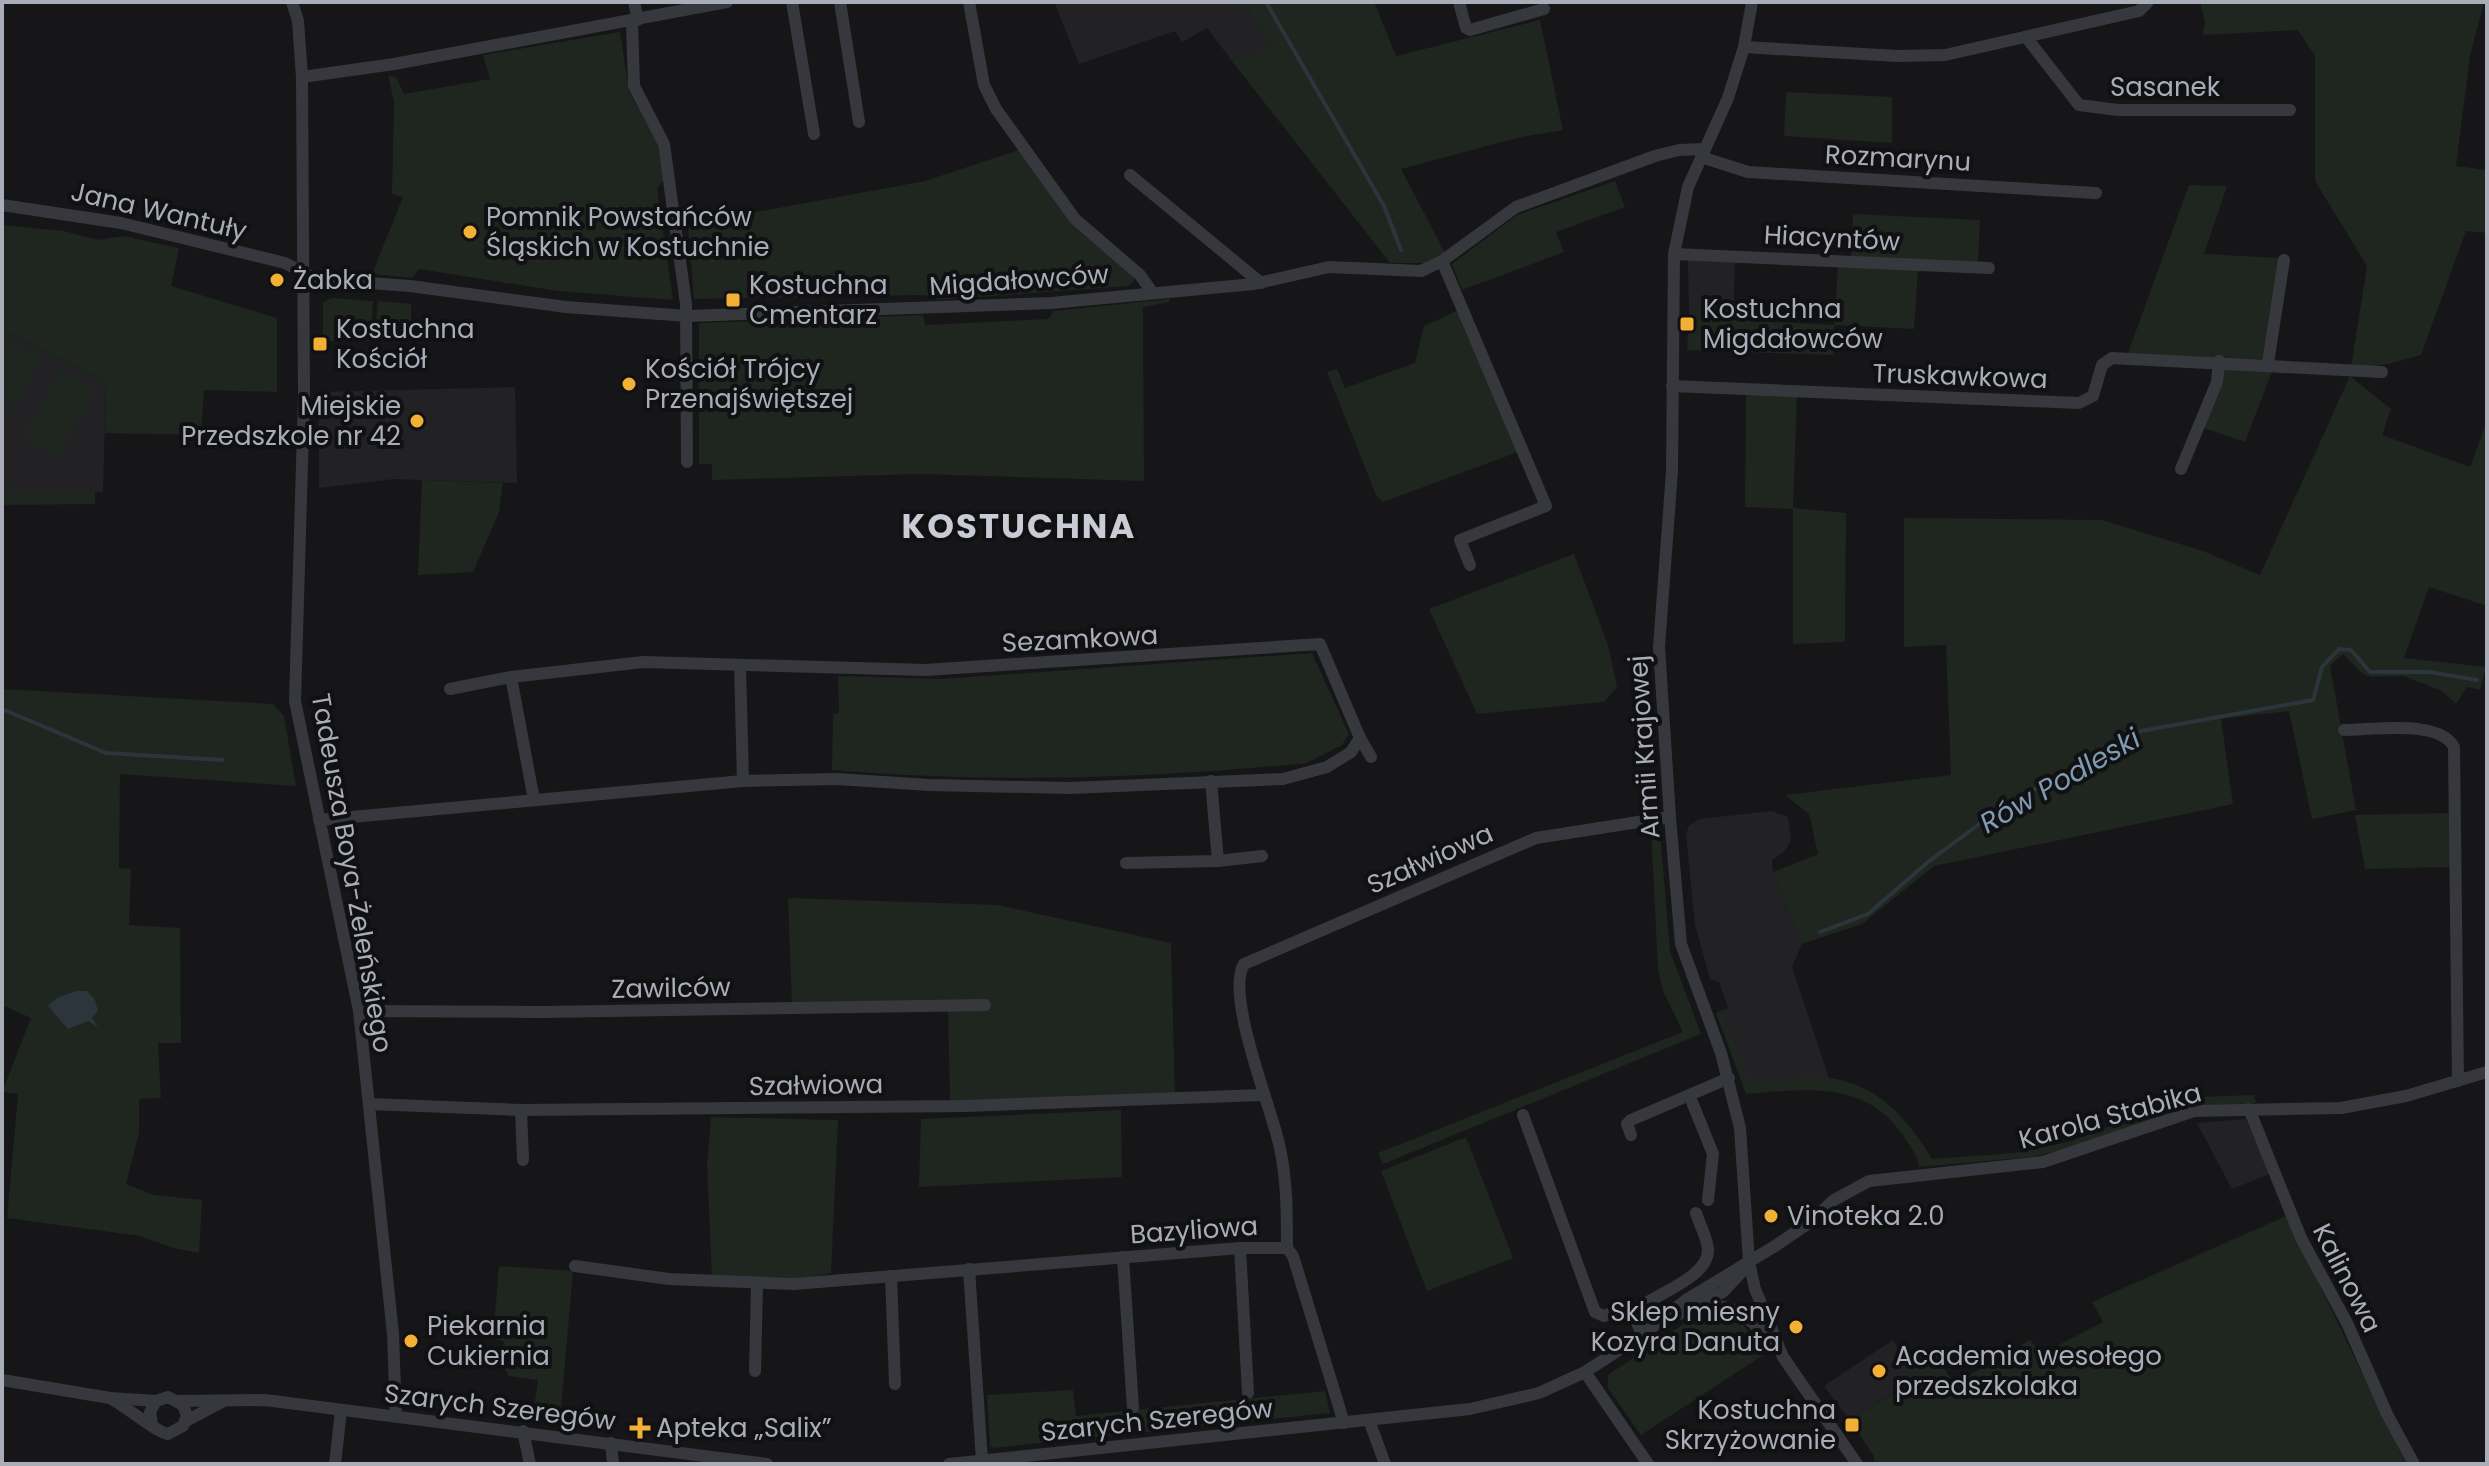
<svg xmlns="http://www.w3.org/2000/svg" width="2489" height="1466" font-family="Poppins,sans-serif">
<rect width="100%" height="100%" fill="#161618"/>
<g fill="#222225">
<polygon points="1054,2 1242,2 1274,49 1232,61 1207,28 1182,42 1175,31 1079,64"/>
<polygon points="1688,260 1735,262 1733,320 1689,318"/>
<polygon points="2,329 106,382 103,492 2,492"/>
<polygon points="515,387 517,483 394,479 319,488 319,392"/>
<polygon points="1772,811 1788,817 1791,840 1785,851 1772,860 1773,872 1802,944 1792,967 1829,1078 1749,1084 1723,1014 1728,1008 1719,982 1710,979 1695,925 1686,834 1689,826 1699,819"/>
<polygon points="2246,1119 2270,1174 2232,1189 2197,1123"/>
<polygon points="1893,1340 1916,1380 1849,1419 1824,1386"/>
</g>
<g fill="#1e261f">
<polygon points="1242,2 1374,2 1396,56 1540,20 1563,130 1521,137 1401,169 1445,253 1424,263 1390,263 1232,61 1273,48"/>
<polygon points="2200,2 2484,2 2470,56 2456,166 2487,170 2487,233 2466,231 2421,355 2388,364 2351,368 2367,266 2315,181 2315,56 2298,30 2203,35 2205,22"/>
<polygon points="620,32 629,91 657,143 664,180 657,188 673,300 558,291 419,269 412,278 372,274 403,197 392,194 394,102 388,75 396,77 404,94 490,79 483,55"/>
<polygon points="1786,92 1892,97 1892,143 1784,136"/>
<polygon points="1019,150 1134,276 1134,281 1128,286 938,300 925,295 694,299 688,229 691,224 925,181"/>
<polygon points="1615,181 1625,207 1556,232 1564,252 1462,290 1452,264 1517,215"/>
<polygon points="2189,185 2227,186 2204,254 2279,258 2271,360 2128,353"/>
<polygon points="1853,214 1980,220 1978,264 1851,257"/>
<polygon points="2,225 64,231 98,240 123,236 179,248 171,286 277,318 277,392 204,390 201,435 105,433 106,382 2,329"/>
<polygon points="1838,266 1918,269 1914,329 1834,325 1833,355 1687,350 1689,318 1834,325"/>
<polygon points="332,298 373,301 372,323 376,323 378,301 411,304 411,340 323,341 323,302"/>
<polygon points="1169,299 1170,302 1143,307 1144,481 920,474 712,480 712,464 699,464 699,323 923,315 925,325 1048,319 1054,311"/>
<polygon points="1457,311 1518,452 1383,502 1376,495 1327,372 1337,369 1345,388 1415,363 1424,326"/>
<polygon points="5,338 40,359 15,403 2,395 2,343"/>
<polygon points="2225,365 2273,369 2245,442 2201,427"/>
<polygon points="62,371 95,390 57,457 23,438"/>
<polygon points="2350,376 2391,409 2382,435 2470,467 2487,421 2487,606 2429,587 2404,658 2486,667 2480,690 2467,687 2456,704 2442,691 2404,676 2372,677 2363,674 2343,654 2330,666 2356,810 2312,819 2289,711 2221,719 2233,804 1934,866 1862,924 1802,944 1773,872 1818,854 1809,814 1785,795 1951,775 1946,645 1904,647 1904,518 2102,520 2203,551 2260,575"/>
<polygon points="1746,393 1797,396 1793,508 1846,513 1845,642 1793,644 1793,509 1745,507"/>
<polygon points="422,480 503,483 499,512 473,572 418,575"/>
<polygon points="2,492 95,492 95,504 2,505"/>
<polygon points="1574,554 1608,645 1617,687 1604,702 1477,714 1429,609"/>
<path d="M1312,653l37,81 -7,11 -35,18c-157,16 -318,20 -475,7l1,-56 6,-1 -1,-37 102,3z"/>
<polygon points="2,689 273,704 284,716 296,786 120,774 119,868 131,869 129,925 180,928 181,1043 158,1043 161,1098 139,1099 139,1133 126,1184 154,1195 202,1200 199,1253 173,1248 140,1236 7,1218 18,1094 2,1092 31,1018 2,1005"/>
<polygon points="2450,813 2450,867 2365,869 2355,815"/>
<polygon points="1651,829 1660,832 1670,951 1701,1034 1383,1164 1378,1153 1683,1032 1663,991 1658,969"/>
<polygon points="788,898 998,905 1171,943 1175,1095 950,1102 948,1006 792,1007"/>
<path d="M1728,1008l-5,6 27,70c24,-2 55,-9 80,-6 49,7 78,41 102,81l83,-6 57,-12 87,-34 40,-10 55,-2 2,8 -70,3 -96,37 -57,14 -114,10c-1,-12 -10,-22 -17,-33 -37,-54 -99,-45 -156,-40l-30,-81z"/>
<polygon points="1121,1110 1122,1177 919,1187 921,1119"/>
<polygon points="711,1117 838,1120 831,1273 806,1278 712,1277 707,1165"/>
<polygon points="1466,1137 1513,1258 1427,1291 1381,1171"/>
<polygon points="2286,1216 2406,1464 1874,1464 1874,1456 1849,1419 1916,1381 1905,1361 1932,1348 1954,1384 2030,1340 2042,1354 2103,1322 2092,1302"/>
<polygon points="499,1266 573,1271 560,1419 533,1415 538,1380 509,1376 501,1362 504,1341 493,1339"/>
<polygon points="1725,1313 1740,1320 1763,1355 1641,1435 1608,1388 1608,1375 1685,1323"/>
<polygon points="1073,1390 1076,1416 1325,1391 1330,1413 993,1448 990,1446 987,1395"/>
</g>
<polygon fill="#2c353c" points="76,991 87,991 95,1000 98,1011 92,1018 98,1027 88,1021 68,1029 48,1006 57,998"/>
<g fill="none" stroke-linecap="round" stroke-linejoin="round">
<g stroke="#2c353c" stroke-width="4">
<polyline points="1266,2 1384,206 1401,250"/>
<polyline points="2,709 106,753 223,760"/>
<polyline points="1820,932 1868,914 1928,862 2001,808 2141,731 2313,700 2322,667 2339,649 2351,650 2370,672 2430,672 2477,680"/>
</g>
<g stroke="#37383d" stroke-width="12">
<polyline points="292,2 298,21 302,77 304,397 295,701 359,1011 393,1334 396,1416"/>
<polyline points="634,2 638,20"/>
<polyline points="792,2 814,134"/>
<polyline points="840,2 859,122"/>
<polyline points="969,2 984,85 996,109 1075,219 1140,275 1152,292"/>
<polyline points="1459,2 1466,28 1470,30 1544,9"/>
<polyline points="1752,2 1744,47 1728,98 1688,187 1674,254 1672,471 1659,647 1670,817 1681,944 1721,1053 1740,1128 1749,1262 1755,1289 1783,1357 1857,1464"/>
<polyline points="632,21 634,86 664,144 686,304 687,462"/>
<polyline points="2026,37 2079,105 2118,110 2290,110"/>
<polyline points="1744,47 1897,56 1945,55 2139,11 2148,2"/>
<polyline points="302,77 394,64 727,2"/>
<polyline points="1701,157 1748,172 2096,193"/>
<polyline points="1130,175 1261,283"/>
<polyline points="2,205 121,223 285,263 312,277 329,280 410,286 566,307 687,316 1051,303 1254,284 1329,267 1421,271 1442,261 1516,207 1655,156 1679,150 1705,149"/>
<polyline points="1674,254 1989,268"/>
<polyline points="1442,261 1546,506 1460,540 1470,565"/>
<polyline points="2268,363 2284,260"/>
<polyline points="1672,386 2079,403 2093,396 2102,365 2112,358 2382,372"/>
<polyline points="2181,469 2217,382 2219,361"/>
<polyline points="740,665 743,781"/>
<polyline points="511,677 534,800"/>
<path d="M2344,730c29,0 95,-11 110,17l4,334"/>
<polyline points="1360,738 1371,757"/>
<polyline points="1211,781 1218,861"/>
<polyline points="319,820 743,781 837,779 929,785 1070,788 1283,779 1327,767 1351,752 1360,738 1320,644 925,670 643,662 511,677 450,689"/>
<polyline points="1126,863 1218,861 1262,856"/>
<polyline points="359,1011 543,1012 985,1005"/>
<polyline points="1690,1097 1713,1154 1708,1200"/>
<polyline points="369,1104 521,1110 965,1106 1262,1095"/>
<polyline points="2249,1109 2301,1238 2347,1323 2387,1414 2414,1464"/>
<polyline points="521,1110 523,1160"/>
<polyline points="1523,1115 1595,1312 1604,1316 1626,1307 1632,1310 1642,1335"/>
<polyline points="1631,1135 1627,1124 1631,1120 1729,1078"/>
<polyline points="1240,1248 1248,1393"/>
<path d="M1287,1248c0,-35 0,-70 -8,-104 -8,-37 -54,-149 -35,-180l292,-126 134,-21"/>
<polyline points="1123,1257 1133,1408"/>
<polyline points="575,1266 669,1279 794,1284 1240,1248 1287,1248 1293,1256 1344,1423"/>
<polyline points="969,1269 982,1461"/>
<polyline points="891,1276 895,1384"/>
<path d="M1702,1307c34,-6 49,13 71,36"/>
<polyline points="1669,1319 1723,1292 1748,1265"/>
<path d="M1654,1326l-8,-18 2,-6c17,-11 62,-28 60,-53 -1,-11 -8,-24 -12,-36"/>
<polyline points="755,1371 757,1285"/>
<polyline points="1585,1372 1648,1464"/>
<polyline points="2,1380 110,1398 156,1401"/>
<path d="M110,1398c15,8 46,34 58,36l15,-8 4,-10 -4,-11 -15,-8 -12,4 -6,11 2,12"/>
<polyline points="179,1401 265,1400 767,1464"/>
<polyline points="1369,1420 1385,1464"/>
<polyline points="186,1421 222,1402"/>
<polyline points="523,1431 530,1464"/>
<polyline points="611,1443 613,1464"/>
<polyline points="335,1464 341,1410"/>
<polyline points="949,1464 1470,1409 1539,1393 1585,1372 1642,1335 1686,1300 1775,1246 1809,1223 1834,1200 1869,1181 2043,1162 2194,1111 2341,1108 2406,1096 2487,1072"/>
</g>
</g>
<g fill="#f2b134" stroke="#111113" stroke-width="3">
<circle cx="470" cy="232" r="8"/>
<circle cx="277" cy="280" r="8"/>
<rect x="725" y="292" width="16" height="16" rx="4"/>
<rect x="1679" y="316" width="16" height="16" rx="4"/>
<rect x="312" y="336" width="16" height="16" rx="4"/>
<circle cx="629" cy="384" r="8"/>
<circle cx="417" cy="421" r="8"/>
<circle cx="1771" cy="1216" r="8"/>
<circle cx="1796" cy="1327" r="8"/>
<circle cx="411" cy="1341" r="8"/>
<circle cx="1879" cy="1371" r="8"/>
<rect x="1844" y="1417" width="16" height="16" rx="4"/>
<path d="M636 1416h8v8h8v8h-8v8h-8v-8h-8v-8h8z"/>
</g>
<g text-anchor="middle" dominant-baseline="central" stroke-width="8" stroke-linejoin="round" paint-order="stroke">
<g font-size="26" fill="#a8adb8" stroke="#111113">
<text x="2165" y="87">Sasanek</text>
<text transform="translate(1898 158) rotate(3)">Rozmarynu</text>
<text transform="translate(159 211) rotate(13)">Jana Wantuły</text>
<text transform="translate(1832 238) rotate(3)">Hiacyntów</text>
<text transform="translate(1019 280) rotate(-4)">Migdałowców</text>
<text transform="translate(1960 376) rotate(2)">Truskawkowa</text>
<text transform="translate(1080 639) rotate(-3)">Sezamkowa</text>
<text transform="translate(1644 747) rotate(-94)">Armii Krajowej</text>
<text transform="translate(1430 859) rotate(-24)">Szałwiowa</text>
<text transform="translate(352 873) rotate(80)">Tadeusza Boya-Żeleńskiego</text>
<text transform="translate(671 988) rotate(-1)">Zawilców</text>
<text transform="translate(816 1085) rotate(-1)">Szałwiowa</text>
<text transform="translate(2110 1116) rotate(-15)">Karola Stabika</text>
<text transform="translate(1194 1230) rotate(-4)">Bazyliowa</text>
<text transform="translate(2347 1278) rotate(63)">Kalinowa</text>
<text transform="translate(500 1407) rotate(7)">Szarych Szeregów</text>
<text transform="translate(1157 1420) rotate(-6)">Szarych Szeregów</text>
</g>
<g font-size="26" fill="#a8adb8" stroke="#111113" text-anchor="start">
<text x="486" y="217">Pomnik Powstańców<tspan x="486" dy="30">Śląskich w Kostuchnie</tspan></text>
<text x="293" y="280">Żabka</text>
<text x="749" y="285">Kostuchna<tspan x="749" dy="30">Cmentarz</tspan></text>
<text x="1703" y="309">Kostuchna<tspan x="1703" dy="30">Migdałowców</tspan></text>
<text x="336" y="329">Kostuchna<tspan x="336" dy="30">Kościół</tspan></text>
<text x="645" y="369">Kościół Trójcy<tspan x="645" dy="30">Przenajświętszej</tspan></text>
<text x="401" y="406" text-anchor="end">Miejskie<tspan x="401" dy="30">Przedszkole nr 42</tspan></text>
<text x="1787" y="1216">Vinoteka 2.0</text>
<text x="1780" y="1312" text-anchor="end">Sklep miesny<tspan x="1780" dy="30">Kozyra Danuta</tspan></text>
<text x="427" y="1326">Piekarnia<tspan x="427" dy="30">Cukiernia</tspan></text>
<text x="1895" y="1356">Academia wesołego<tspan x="1895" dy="30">przedszkolaka</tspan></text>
<text x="1836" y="1410" text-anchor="end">Kostuchna<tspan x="1836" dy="30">Skrzyżowanie</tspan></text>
<text x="656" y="1428">Apteka „Salix”</text>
</g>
<g font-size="28" font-style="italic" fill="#7f9bb3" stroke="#111113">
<text transform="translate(2060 781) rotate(-30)">Rów Podleski</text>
</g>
<g font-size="34" font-weight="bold" letter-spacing="2" fill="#c9ccd4" stroke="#111113">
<text x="1019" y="526">KOSTUCHNA</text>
</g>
</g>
<rect width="2489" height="1466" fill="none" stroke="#a8adb8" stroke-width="8"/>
</svg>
